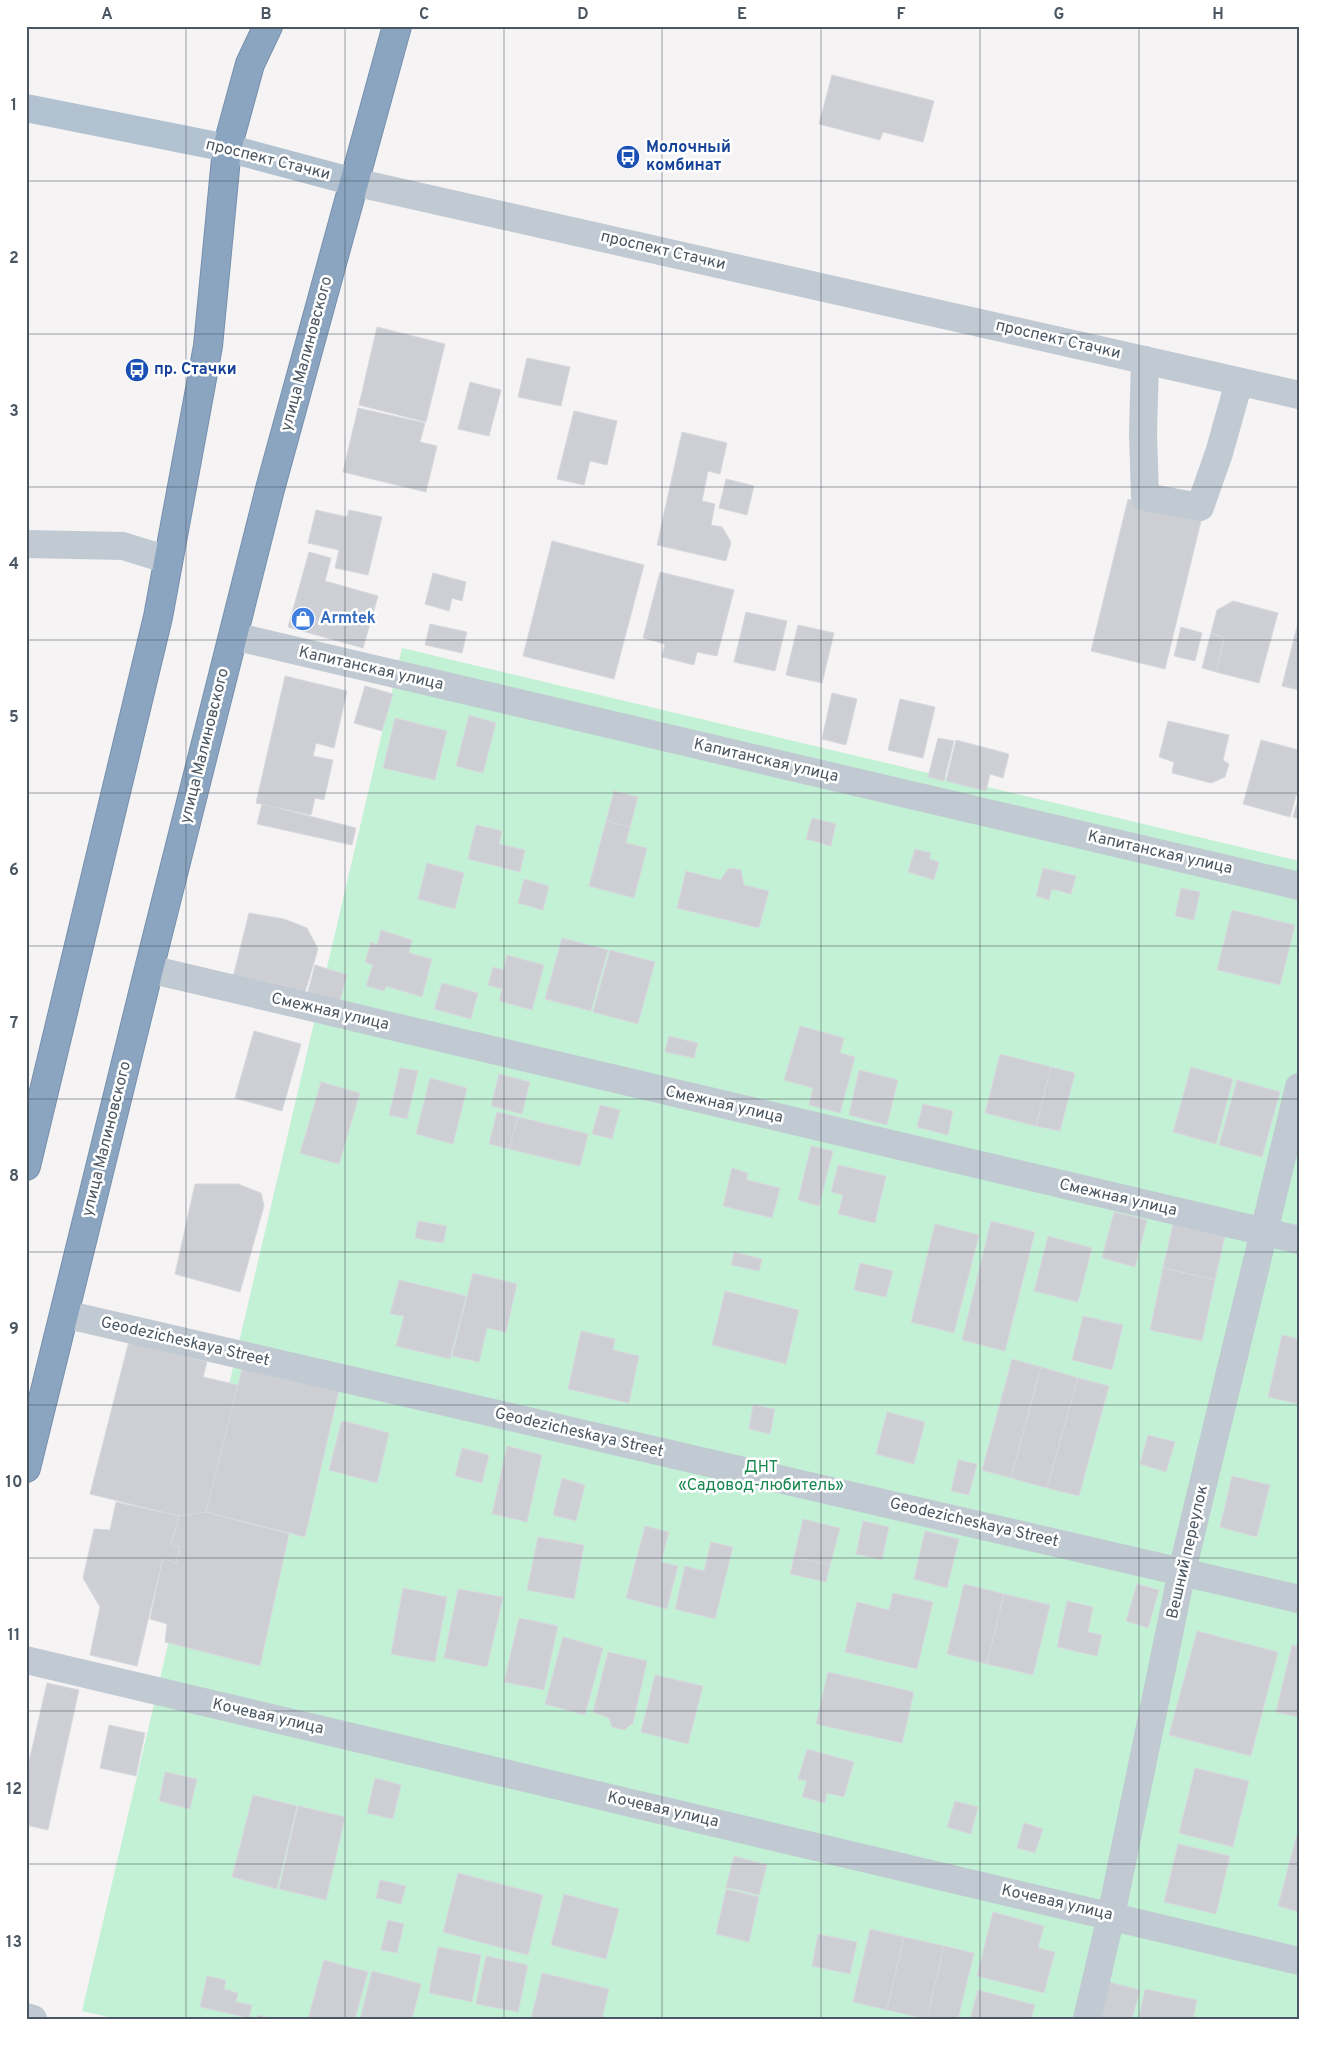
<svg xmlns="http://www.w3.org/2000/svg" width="1325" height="2045" font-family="Overpass,sans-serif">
<rect width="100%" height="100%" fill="#f5f3f3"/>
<polygon fill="#c3f1d5" points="402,648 1299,861 1299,2019 117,2019 82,2011"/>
<g fill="#cdcfd5" stroke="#d7d9de">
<polygon points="832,75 934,101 923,142 883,132 880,140 819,124"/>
<polygon points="377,327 445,344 426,422 359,405"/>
<polygon points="527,358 570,367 561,406 518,397"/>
<polygon points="470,382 501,390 489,436 458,429"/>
<polygon points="358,408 425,423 420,442 437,446 426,492 343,472"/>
<polygon points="574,411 617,421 607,465 590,461 584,485 557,479"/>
<polygon points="682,432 727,443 720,474 708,471 702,501 715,504 711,525 722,527 731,542 726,561 657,545"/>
<polygon points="726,479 754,486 747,515 719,508"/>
<polygon points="1128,499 1202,517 1165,669 1091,651"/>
<polygon points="316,510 347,517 349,510 382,517 368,575 335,568 339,550 308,543"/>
<polygon points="552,541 644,565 614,679 523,656"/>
<polygon points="309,552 331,558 325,581 378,596 363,648 288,627"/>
<polygon points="660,572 734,590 717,656 697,652 694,665 662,657 665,644 643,638"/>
<polygon points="433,573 466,582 462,601 452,598 449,611 425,604"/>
<polygon points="1233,601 1278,613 1259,683 1216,672 1224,638 1211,633 1217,610"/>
<polygon points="746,612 787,621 775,671 734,662"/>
<polygon points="1299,619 1299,690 1282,686"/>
<polygon points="430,624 467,632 462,653 425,645"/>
<polygon points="798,625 834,633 822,683 786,675"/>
<polygon points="1181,627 1202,633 1195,661 1174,656"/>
<polygon points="1211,633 1224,638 1216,672 1202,668"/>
<polygon points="285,676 347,691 334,748 316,743 313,756 333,760 324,800 315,798 311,815 256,803"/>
<polygon points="365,686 393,694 382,731 354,723"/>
<polygon points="832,693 857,699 846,745 822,739"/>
<polygon points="900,699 935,707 923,758 888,750"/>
<polygon points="469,715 496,723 483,773 456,766"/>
<polygon points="395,718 447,731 435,780 383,768"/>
<polygon points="1168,721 1229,735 1223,760 1229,764 1225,777 1211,783 1172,773 1174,762 1159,757"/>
<polygon points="938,738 954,741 944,781 928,777"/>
<polygon points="956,740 1009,754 1003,778 990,774 986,791 946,781"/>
<polygon points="1261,740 1299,750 1299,785 1290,817 1243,804"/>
<polygon points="614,791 638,797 630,827 606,821"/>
<polygon points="1299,796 1299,819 1293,817"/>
<polygon points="262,804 356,828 352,845 257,824"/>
<polygon points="812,818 836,824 831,846 806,839"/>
<polygon points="606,821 630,827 626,843 647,848 634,898 589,886"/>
<polygon points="476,825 502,831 499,844 525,850 520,872 468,859"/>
<polygon points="915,849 931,853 929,859 939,862 934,880 908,872"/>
<polygon points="427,863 464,873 455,909 418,899"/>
<polygon points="729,868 741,870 744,885 769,891 759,928 677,908 686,871 720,880"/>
<polygon points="1043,868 1076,876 1071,894 1052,889 1049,900 1036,896"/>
<polygon points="524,879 549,886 543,910 518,903"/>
<polygon points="1181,888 1200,892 1194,920 1175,916"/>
<polygon points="1232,910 1295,925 1280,985 1217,970"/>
<polygon points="249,913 284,919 307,928 318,949 303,999 232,981"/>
<polygon points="381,930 412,940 409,953 432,959 422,997 386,986 384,991 366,986 373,965 365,962 371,942 377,945"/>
<polygon points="562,938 608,950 591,1011 545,999"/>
<polygon points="610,950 655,962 638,1024 593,1012"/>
<polygon points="507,955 544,965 532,1010 499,1001 502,989 488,985 493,967 503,970"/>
<polygon points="315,965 347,975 338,1008 306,999"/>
<polygon points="442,983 478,993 471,1019 434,1009"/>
<polygon points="800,1026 844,1038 840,1053 855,1057 840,1113 809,1105 813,1088 784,1080"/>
<polygon points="254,1031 301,1044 282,1111 235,1098"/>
<polygon points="669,1036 698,1043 694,1058 665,1052"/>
<polygon points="1000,1054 1051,1067 1036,1126 985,1113"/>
<polygon points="1051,1067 1075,1073 1060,1131 1036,1126"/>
<polygon points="1191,1067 1233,1079 1216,1144 1173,1132"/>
<polygon points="400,1068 418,1071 407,1119 389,1115"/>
<polygon points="859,1070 898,1080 887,1125 849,1115"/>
<polygon points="499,1074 530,1082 522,1114 491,1106"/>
<polygon points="430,1078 467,1088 453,1144 416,1134"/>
<polygon points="1237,1080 1280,1092 1262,1157 1219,1145"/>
<polygon points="321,1082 360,1093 339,1164 300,1153"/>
<polygon points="923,1104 953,1111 948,1135 917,1127"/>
<polygon points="600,1105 620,1110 612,1139 592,1134"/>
<polygon points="497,1112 518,1117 509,1149 489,1144"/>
<polygon points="518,1117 588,1134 580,1166 509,1149"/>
<polygon points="811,1146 833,1151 819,1206 798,1200"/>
<polygon points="838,1165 886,1176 875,1223 838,1214 843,1195 831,1192"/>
<polygon points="732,1168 748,1173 747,1180 780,1188 772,1218 723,1206"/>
<polygon points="195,1184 238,1184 261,1193 264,1206 240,1292 175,1274"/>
<polygon points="1114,1212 1147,1220 1135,1267 1102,1258"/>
<polygon points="418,1221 447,1226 443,1243 415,1238"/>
<polygon points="991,1221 1035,1232 1005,1351 962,1340"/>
<polygon points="935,1224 979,1235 954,1333 911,1322"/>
<polygon points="1173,1224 1225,1236 1215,1280 1163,1268"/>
<polygon points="1048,1236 1092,1248 1078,1302 1034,1291"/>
<polygon points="734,1252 762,1259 759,1271 731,1265"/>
<polygon points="860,1263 893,1271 886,1297 854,1290"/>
<polygon points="1163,1268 1215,1280 1202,1341 1150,1330"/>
<polygon points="473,1273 517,1284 506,1332 487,1328 479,1362 452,1356"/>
<polygon points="399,1280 466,1296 450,1359 396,1346 404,1316 390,1314"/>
<polygon points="725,1291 799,1310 786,1364 712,1345"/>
<polygon points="1083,1316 1123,1325 1112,1370 1072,1360"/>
<polygon points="581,1331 615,1339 613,1350 639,1356 629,1403 568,1389"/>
<polygon points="1282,1335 1299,1339 1299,1404 1268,1397"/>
<polygon points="129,1341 207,1362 203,1377 238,1385 206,1512 179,1516 90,1494"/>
<polygon points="1012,1359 1041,1367 1011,1478 982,1470"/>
<polygon points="243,1365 339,1390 305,1537 206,1512"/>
<polygon points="1041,1367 1078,1378 1047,1488 1011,1478"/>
<polygon points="1078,1378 1109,1386 1079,1496 1047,1488"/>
<polygon points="753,1405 775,1409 770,1434 749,1429"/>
<polygon points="887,1412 925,1422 914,1464 876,1454"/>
<polygon points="344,1421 389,1433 377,1483 329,1470 341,1423"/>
<polygon points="1148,1435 1175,1442 1166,1472 1140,1464"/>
<polygon points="507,1446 542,1455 527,1522 492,1514"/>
<polygon points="462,1448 489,1455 482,1483 455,1476"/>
<polygon points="958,1460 977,1464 969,1495 951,1491"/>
<polygon points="1232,1476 1270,1485 1257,1537 1220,1527"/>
<polygon points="562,1478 585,1485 576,1521 553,1515"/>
<polygon points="116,1502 179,1516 171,1545 180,1547 176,1563 163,1558 137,1666 90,1655 100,1607 83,1578 94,1529 110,1530"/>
<polygon points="206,1512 289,1534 260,1666 165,1642 167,1624 150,1619 163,1558 176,1563 180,1547 171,1545 179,1516"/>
<polygon points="803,1519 840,1528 830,1565 794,1557"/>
<polygon points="863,1521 889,1527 882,1560 856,1554"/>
<polygon points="645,1526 669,1532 661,1562 678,1566 667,1609 626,1598"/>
<polygon points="925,1531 959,1539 947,1588 914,1579"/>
<polygon points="538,1537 584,1545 574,1599 527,1590"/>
<polygon points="711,1542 733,1547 715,1619 675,1609 685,1566 704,1571"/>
<polygon points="794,1557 830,1565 826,1582 790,1574"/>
<polygon points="964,1584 1004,1594 987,1664 947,1654"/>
<polygon points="1137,1584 1159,1590 1148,1628 1126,1621"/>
<polygon points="403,1588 447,1597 435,1662 391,1654"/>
<polygon points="458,1589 503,1597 487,1667 444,1658"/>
<polygon points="893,1593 933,1602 917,1669 845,1652 857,1602 889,1610"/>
<polygon points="1004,1594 1050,1605 1033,1675 987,1664"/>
<polygon points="1067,1601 1093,1607 1088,1632 1102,1635 1097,1656 1057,1647"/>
<polygon points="519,1618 558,1626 544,1690 504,1682"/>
<polygon points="1197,1631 1278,1652 1251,1756 1169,1735"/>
<polygon points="563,1637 603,1648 585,1715 545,1704"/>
<polygon points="1292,1645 1299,1647 1299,1717 1276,1712"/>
<polygon points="608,1652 647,1661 633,1723 624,1730 612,1727 609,1718 593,1712"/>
<polygon points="828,1672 914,1692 902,1743 816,1724"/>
<polygon points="655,1675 703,1686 688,1744 641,1732"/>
<polygon points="47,1683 79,1690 48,1830 26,1825 26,1775"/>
<polygon points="109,1725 145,1733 136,1776 100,1768"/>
<polygon points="807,1749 854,1762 844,1797 827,1793 825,1803 802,1797 807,1781 798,1779"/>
<polygon points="1195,1768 1249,1781 1233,1847 1179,1833"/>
<polygon points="165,1772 197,1779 190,1809 159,1801"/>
<polygon points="375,1778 401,1785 393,1819 367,1813"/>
<polygon points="253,1795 297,1806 277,1889 232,1877"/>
<polygon points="955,1801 978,1807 971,1834 947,1827"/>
<polygon points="298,1806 345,1817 326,1900 279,1889"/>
<polygon points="1024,1823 1043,1829 1035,1853 1017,1848"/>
<polygon points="1297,1834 1299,1835 1299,1912 1278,1906"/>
<polygon points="1178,1844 1230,1856 1216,1914 1164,1902"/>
<polygon points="734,1856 767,1865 759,1895 726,1887"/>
<polygon points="458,1873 543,1895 528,1955 443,1932"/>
<polygon points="380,1880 406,1886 401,1904 376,1898"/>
<polygon points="726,1889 759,1897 749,1942 716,1934"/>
<polygon points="564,1894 619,1909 606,1959 551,1945"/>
<polygon points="993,1912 1044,1926 1038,1948 1055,1952 1044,1993 977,1976"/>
<polygon points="388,1920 404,1924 397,1953 381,1950"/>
<polygon points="870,1929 904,1937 887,2010 853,2002"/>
<polygon points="818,1934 857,1942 850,1974 812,1966"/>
<polygon points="904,1937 944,1946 927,2019 887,2010"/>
<polygon points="944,1946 974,1953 958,2019 927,2019"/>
<polygon points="438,1947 481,1955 472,2002 429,1993"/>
<polygon points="486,1956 528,1965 518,2012 476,2004"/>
<polygon points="324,1960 368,1972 355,2019 308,2019"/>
<polygon points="372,1971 421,1984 412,2019 360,2019"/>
<polygon points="542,1973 609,1989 602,2019 531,2019"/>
<polygon points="207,1976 226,1980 224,1989 238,1993 236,2002 252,2005 249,2018 200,2007"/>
<polygon points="1105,1981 1140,1990 1132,2019 1096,2019"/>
<polygon points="1145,1989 1197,2000 1193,2019 1139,2019"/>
<polygon points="978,1990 1035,2005 1031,2019 970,2019"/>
<polygon points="258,2015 275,2019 257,2019"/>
</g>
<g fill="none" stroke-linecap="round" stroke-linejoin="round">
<g stroke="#7690ad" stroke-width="30">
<g id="highway">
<polyline points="26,1166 158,617 208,346 227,148 250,64 268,26"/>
<polyline points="26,1468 149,969 270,489 397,26"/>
</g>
</g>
<g stroke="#c1cad2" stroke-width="28">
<polyline points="354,182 1299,395"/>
<polyline points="1145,360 1143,433 1145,497 1200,507 1219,453 1239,382"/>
<polyline points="26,544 123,546 168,560"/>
<polyline points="233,636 1299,886"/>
<polyline points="149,969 1299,1240"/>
<polyline points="64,1314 1299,1599"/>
<polyline points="26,1660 1299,1961"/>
<polyline points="26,2017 33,2019"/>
<polyline points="1087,2019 1111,1916 1182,1571 1299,1087"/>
</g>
<polyline stroke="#b3c2d1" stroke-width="28" points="26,108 227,148 354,182"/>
<use href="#highway" stroke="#8ba5c1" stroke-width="28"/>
</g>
<path fill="none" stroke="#4a5661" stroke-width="1" stroke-opacity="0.55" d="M186,26v1993M345,26v1993M504,26v1993M662,26v1993M821,26v1993M980,26v1993M1139,26v1993M26,181h1273M26,334h1273M26,487h1273M26,640h1273M26,793h1273M26,946h1273M26,1099h1273M26,1252h1273M26,1405h1273M26,1558h1273M26,1711h1273M26,1864h1273"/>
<defs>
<g id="bus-disc" transform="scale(1.25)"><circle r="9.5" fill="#1a4fb4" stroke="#fff"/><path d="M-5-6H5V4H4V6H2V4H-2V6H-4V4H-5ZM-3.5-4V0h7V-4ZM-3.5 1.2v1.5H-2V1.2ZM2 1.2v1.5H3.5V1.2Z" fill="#fff"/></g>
<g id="shop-disc" transform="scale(1.25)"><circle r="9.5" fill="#3f7fe0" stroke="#fff"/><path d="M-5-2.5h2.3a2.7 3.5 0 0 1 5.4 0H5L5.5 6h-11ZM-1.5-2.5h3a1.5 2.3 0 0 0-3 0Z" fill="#fff"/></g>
</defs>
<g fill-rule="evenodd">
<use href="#bus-disc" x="628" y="157"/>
<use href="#bus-disc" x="137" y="370"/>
<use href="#shop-disc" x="303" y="619"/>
</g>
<g text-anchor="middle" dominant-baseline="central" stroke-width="5" stroke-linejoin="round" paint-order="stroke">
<g font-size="16" font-weight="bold" fill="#164399" stroke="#fff" text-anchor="start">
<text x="646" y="148">Молочный<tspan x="646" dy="18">комбинат</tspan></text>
<text x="154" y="370">пр. Стачки</text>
</g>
<g font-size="16" fill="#4a5661" stroke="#fff">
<text transform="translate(268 160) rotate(14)">проспект Стачки</text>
<text transform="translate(663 251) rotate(13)">проспект Стачки</text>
<text transform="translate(1058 340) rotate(13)">проспект Стачки</text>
<text transform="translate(307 354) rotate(-75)">улица Малиновского</text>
<text transform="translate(371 669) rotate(13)">Капитанская улица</text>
<text transform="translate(205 746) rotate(-76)">улица Малиновского</text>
<text transform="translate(766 761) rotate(13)">Капитанская улица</text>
<text transform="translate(1160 853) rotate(13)">Капитанская улица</text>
<text transform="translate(330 1012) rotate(13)">Смежная улица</text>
<text transform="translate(724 1105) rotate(13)">Смежная улица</text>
<text transform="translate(107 1139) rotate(-76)">улица Малиновского</text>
<text transform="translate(1118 1198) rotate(13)">Смежная улица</text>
<text transform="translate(185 1342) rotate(13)">Geodezicheskaya Street</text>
<text transform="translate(579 1433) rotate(13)">Geodezicheskaya Street</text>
<text transform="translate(974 1523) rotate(13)">Geodezicheskaya Street</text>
<text transform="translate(1188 1552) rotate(-77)">Вешний переулок</text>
<text transform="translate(268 1717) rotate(13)">Кочевая улица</text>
<text transform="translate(663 1810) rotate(13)">Кочевая улица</text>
<text transform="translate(1057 1903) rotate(13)">Кочевая улица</text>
</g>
<g font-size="16" font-weight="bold" fill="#366cbe" stroke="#fff" text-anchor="start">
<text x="320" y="619">Armtek</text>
</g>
<g font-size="16" fill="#17864f" stroke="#fff">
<text x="761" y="1468">ДНТ<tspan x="761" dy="18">«Садовод-любитель»</tspan></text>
</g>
</g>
<rect width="1325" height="2045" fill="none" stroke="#ffffff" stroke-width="55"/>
<rect x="28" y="28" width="1270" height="1990" fill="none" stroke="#4a5661" stroke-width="2"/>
<g font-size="16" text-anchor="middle" font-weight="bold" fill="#4a5661">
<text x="107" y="19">A</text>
<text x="266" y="19">B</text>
<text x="424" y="19">C</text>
<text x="583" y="19">D</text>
<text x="742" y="19">E</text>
<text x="901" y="19">F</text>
<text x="1059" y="19">G</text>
<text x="1218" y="19">H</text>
<text x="14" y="110">1</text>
<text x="14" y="263">2</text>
<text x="14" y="416">3</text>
<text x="14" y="569">4</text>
<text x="14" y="722">5</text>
<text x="14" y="875">6</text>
<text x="14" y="1028">7</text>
<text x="14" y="1181">8</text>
<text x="14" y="1334">9</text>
<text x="14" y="1487">10</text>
<text x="14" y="1640">11</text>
<text x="14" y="1794">12</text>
<text x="14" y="1947">13</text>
</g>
</svg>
